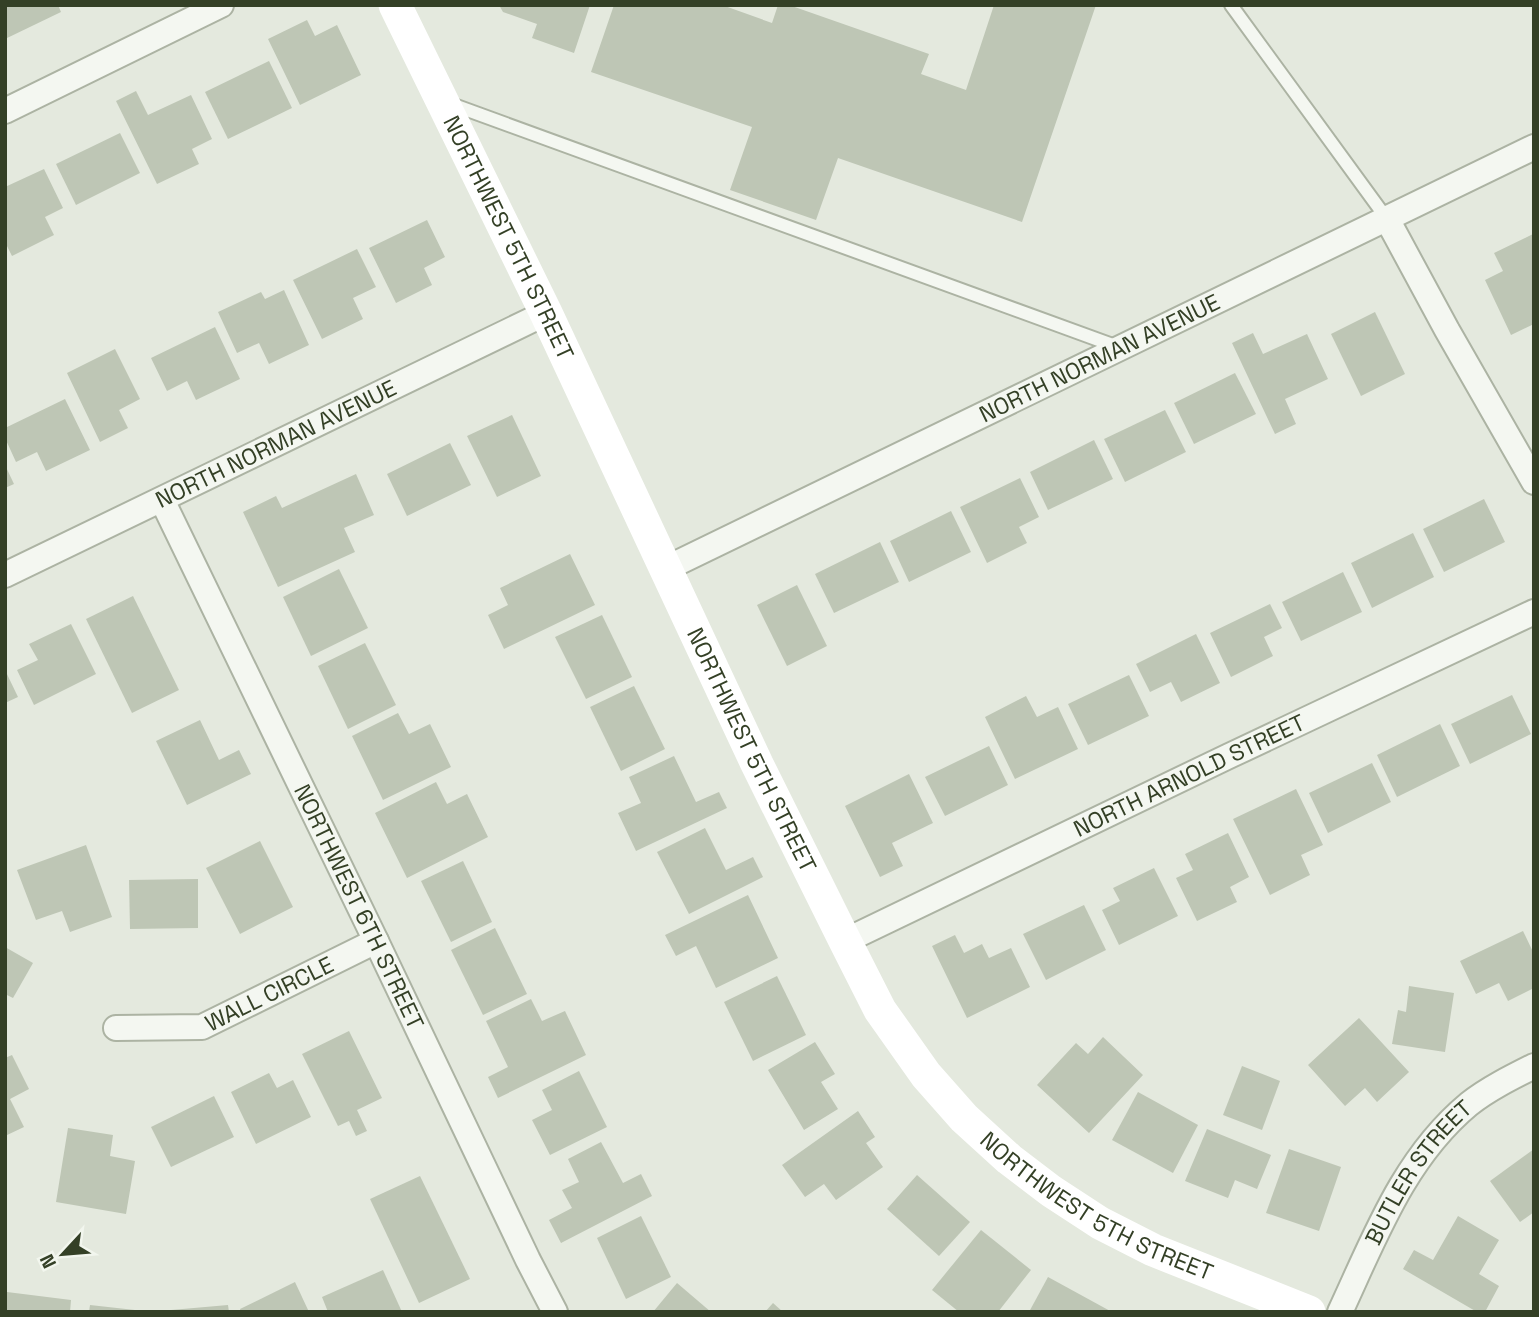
<svg xmlns="http://www.w3.org/2000/svg" width="1539" height="1317" font-family="'Space Grotesk',sans-serif">
<rect width="100%" height="100%" fill="#e4e9de"/>
<g fill="#bec6b5">
<polygon points="5,5 58,5 61,12 5,39"/>
<polygon points="499,5 590,5 574,53 532,38 537,24 503,12"/>
<polygon points="614,5 722,5 772,23 778,5 789,5 929,54 921,74 966,90 994,5 1096,5 1022,222 838,158 816,220 730,190 752,127 591,72"/>
<polygon points="307,20 315,36 337,25 361,75 300,105 268,39"/>
<polygon points="269,61 292,108 228,139 205,92"/>
<polygon points="136,91 148,115 191,95 212,139 192,149 199,164 157,184 116,101"/>
<polygon points="120,133 140,173 76,205 56,164"/>
<polygon points="44,169 63,208 45,217 54,235 12,256 5,242 5,187"/>
<polygon points="427,220 445,257 424,268 432,285 396,303 369,248"/>
<polygon points="1533,234 1534,324 1511,335 1485,280 1503,271 1494,253"/>
<polygon points="357,249 376,287 353,298 363,319 322,339 293,280"/>
<polygon points="284,290 309,345 269,364 259,343 237,353 218,312 261,292 265,299"/>
<polygon points="1375,312 1405,374 1361,396 1331,334"/>
<polygon points="215,327 240,379 196,400 187,381 167,391 151,358"/>
<polygon points="1253,333 1263,354 1307,334 1328,379 1285,399 1296,424 1275,434 1232,343"/>
<polygon points="115,349 140,399 119,410 128,428 100,442 67,373"/>
<polygon points="1235,373 1256,414 1194,444 1174,403"/>
<polygon points="65,399 90,450 46,471 37,452 16,462 5,438 5,428"/>
<polygon points="1165,410 1186,452 1125,482 1104,439"/>
<polygon points="512,415 541,476 497,497 467,436"/>
<polygon points="1094,440 1113,479 1048,510 1030,472"/>
<polygon points="450,443 471,485 407,516 387,474"/>
<polygon points="5,465 14,484 5,488"/>
<polygon points="356,474 374,515 344,528 355,552 278,587 243,512 276,496 282,508"/>
<polygon points="1020,478 1039,517 1019,527 1027,543 987,563 960,507"/>
<polygon points="1484,499 1505,542 1444,572 1423,529"/>
<polygon points="951,511 971,552 909,582 890,541"/>
<polygon points="1413,533 1434,577 1372,608 1351,563"/>
<polygon points="880,542 899,582 834,613 815,574"/>
<polygon points="570,554 595,605 504,649 488,615 508,605 500,588"/>
<polygon points="339,569 368,628 311,656 283,597"/>
<polygon points="1343,572 1362,612 1301,641 1282,602"/>
<polygon points="797,585 827,646 787,666 757,605"/>
<polygon points="133,596 179,690 132,713 86,619"/>
<polygon points="1270,604 1282,628 1264,637 1273,656 1231,677 1210,633"/>
<polygon points="602,615 632,677 586,699 555,637"/>
<polygon points="71,624 96,674 34,705 17,670 38,660 29,644"/>
<polygon points="1196,634 1220,683 1181,702 1171,682 1150,692 1136,664"/>
<polygon points="365,643 396,705 348,729 318,666"/>
<polygon points="5,670 18,697 5,703"/>
<polygon points="1129,675 1149,716 1088,745 1068,704"/>
<polygon points="634,686 665,749 621,771 590,707"/>
<polygon points="1512,695 1531,734 1470,764 1451,724"/>
<polygon points="1026,696 1037,717 1058,707 1078,749 1015,779 985,717"/>
<polygon points="398,713 409,734 430,724 451,767 383,800 352,736"/>
<polygon points="200,720 219,760 239,750 251,774 187,805 156,741"/>
<polygon points="1440,724 1460,766 1397,797 1377,755"/>
<polygon points="989,746 1008,785 945,816 925,777"/>
<polygon points="674,756 696,802 719,792 727,808 636,851 618,813 641,803 629,777"/>
<polygon points="1372,763 1391,802 1328,833 1309,793"/>
<polygon points="909,774 933,823 892,843 903,866 880,877 845,806"/>
<polygon points="436,782 447,804 467,794 488,837 407,878 375,813"/>
<polygon points="1296,789 1323,845 1301,855 1310,875 1270,895 1233,819"/>
<polygon points="705,828 726,870 753,857 763,877 689,914 657,852"/>
<polygon points="1228,833 1249,877 1230,887 1237,902 1197,921 1176,878 1193,870 1185,854"/>
<polygon points="260,841 293,907 240,934 206,868"/>
<polygon points="86,845 112,917 70,932 62,911 36,920 17,870"/>
<polygon points="463,861 492,922 451,942 421,881"/>
<polygon points="1154,868 1178,916 1119,945 1102,910 1120,901 1113,888"/>
<polygon points="198,879 198,928 130,929 129,880"/>
<polygon points="748,895 778,958 716,988 696,946 676,956 665,935"/>
<polygon points="1084,905 1106,950 1046,980 1023,934"/>
<polygon points="495,928 527,994 483,1015 451,950"/>
<polygon points="1523,931 1534,954 1534,988 1508,1001 1499,983 1476,994 1460,961"/>
<polygon points="955,935 964,953 982,944 989,958 1011,948 1030,987 967,1018 932,946"/>
<polygon points="5,947 33,963 13,998 5,994"/>
<polygon points="777,976 806,1035 753,1061 724,1002"/>
<polygon points="1409,986 1454,993 1445,1052 1392,1044 1398,1010 1406,1012"/>
<polygon points="531,999 542,1021 565,1011 586,1055 498,1098 488,1077 508,1067 486,1021"/>
<polygon points="1359,1018 1409,1072 1377,1102 1365,1088 1345,1106 1308,1065"/>
<polygon points="349,1031 382,1098 357,1110 367,1131 356,1136 349,1121 338,1126 302,1054"/>
<polygon points="1103,1037 1143,1075 1089,1133 1037,1085 1076,1043 1088,1054"/>
<polygon points="815,1042 835,1074 821,1082 838,1109 804,1130 768,1070"/>
<polygon points="12,1055 29,1089 10,1099 24,1127 5,1136 5,1058"/>
<polygon points="1242,1066 1280,1081 1262,1130 1223,1115"/>
<polygon points="579,1071 607,1127 550,1155 532,1120 552,1110 542,1090"/>
<polygon points="269,1073 277,1088 293,1080 311,1117 256,1144 231,1092"/>
<polygon points="1138,1092 1198,1125 1173,1173 1112,1140"/>
<polygon points="214,1096 234,1137 171,1167 151,1127"/>
<polygon points="858,1111 875,1137 866,1143 883,1167 836,1200 824,1184 805,1197 782,1165"/>
<polygon points="68,1128 113,1135 110,1156 135,1161 126,1214 56,1202"/>
<polygon points="1207,1129 1271,1155 1257,1189 1235,1180 1228,1198 1185,1181"/>
<polygon points="601,1142 623,1183 641,1174 652,1196 561,1243 549,1220 572,1208 562,1190 579,1182 568,1159"/>
<polygon points="1289,1149 1341,1167 1319,1231 1266,1213"/>
<polygon points="1534,1149 1534,1212 1520,1222 1490,1181"/>
<polygon points="917,1175 970,1222 939,1256 887,1209"/>
<polygon points="420,1176 470,1279 419,1303 370,1199"/>
<polygon points="641,1216 671,1277 626,1299 597,1238"/>
<polygon points="1458,1216 1499,1240 1479,1274 1499,1286 1485,1312 1477,1312 1403,1269 1414,1250 1433,1260"/>
<polygon points="981,1230 1031,1270 998,1312 959,1312 932,1290"/>
<polygon points="383,1270 402,1312 328,1312 322,1297"/>
<polygon points="1048,1277 1112,1312 1029,1312"/>
<polygon points="295,1282 309,1312 241,1312 240,1309"/>
<polygon points="677,1283 711,1312 653,1312"/>
<polygon points="7,1292 71,1300 70,1312 5,1312"/>
<polygon points="773,1303 783,1312 765,1312"/>
<polygon points="90,1305 135,1310 135,1312 89,1312"/>
<polygon points="228,1305 229,1312 171,1312 171,1310"/>
</g>
<g fill="none" stroke-linecap="round" stroke-linejoin="round">
<g stroke="#acb3a3" stroke-width="16">
<g id="lane">
<polyline points="1231,5 1387,219"/>
<polyline points="451,104 1118,347"/>
</g>
</g>
<g stroke="#acb3a3" stroke-width="28">
<g id="street">
<polyline points="5,111 221,5"/>
<polyline points="1387,219 1447,330 1534,482"/>
<path id="s1" d="M162,500l214,441 152,319 27,52"/>
<path id="s2" d="M665,569l869,-422"/>
<path id="s3" d="M5,575l541,-262"/>
<path id="s4" d="M845,941l384,-185 305,-144"/>
<path id="s5" d="M116,1028l86,-1 174,-86"/>
<path id="s6" d="M1340,1312c35,-75 64,-154 129,-208 19,-15 43,-27 65,-38"/>
</g>
</g>
<use href="#lane" stroke="#f4f7f1" stroke-width="12"/>
<use href="#street" stroke="#f4f7f1" stroke-width="24"/>
<path stroke="#fff" stroke-width="33" id="s7" d="M395,5l151,308 211,451 88,177 35,69 46,65 38,43 45,41 42,32 49,32 53,27 156,62"/>
</g>
<g text-anchor="middle" dominant-baseline="central" stroke-width="5" stroke-linejoin="round" paint-order="stroke">
<g font-size="23" fill="#344026" stroke="#f2f6ee">
<text stroke="none"><textPath href="#s7" startOffset="259">NORTHWEST 5TH STREET</textPath></text>
<text stroke="none"><textPath href="#s2" startOffset="483">NORTH NORMAN AVENUE</textPath></text>
<text stroke="none"><textPath href="#s3" startOffset="301">NORTH NORMAN AVENUE</textPath></text>
<text stroke="none"><textPath href="#s7" startOffset="826">NORTHWEST 5TH STREET</textPath></text>
<text stroke="none"><textPath href="#s4" startOffset="382">NORTH ARNOLD STREET</textPath></text>
<text stroke="none"><textPath href="#s1" startOffset="452">NORTHWEST 6TH STREET</textPath></text>
<text stroke="none"><textPath href="#s5" startOffset="161">WALL CIRCLE</textPath></text>
<text stroke="none"><textPath href="#s6" startOffset="161">BUTLER STREET</textPath></text>
<text stroke="none"><textPath href="#s7" startOffset="1414">NORTHWEST 5TH STREET</textPath></text>
</g>
</g>
<rect width="1539" height="1317" fill="none" stroke="#344026" stroke-width="14"/>
<g transform="translate(63 1254) rotate(244)" stroke="#f2f6ee" stroke-width="5" paint-order="stroke">
<path d="M0-5L12 26L0 18L-12 26Z" fill="#344026"/>
<text y="-10" font-size="19" font-weight="bold" text-anchor="middle" fill="#344026">N</text>
</g>
</svg>
